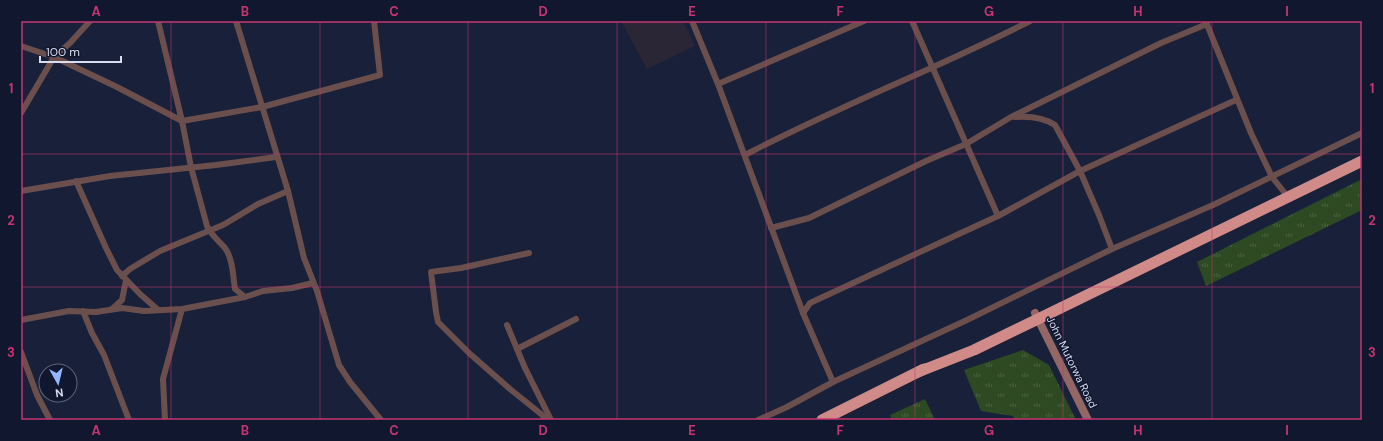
<svg xmlns="http://www.w3.org/2000/svg" width="1383" height="441" font-family="'DM Sans',sans-serif">
<defs>
<pattern id="grass-tufts" width="24" height="20" patternUnits="userSpaceOnUse"><rect width="24" height="20" fill="#2d4a22"/><path d="M3 7l-1-3M5 7V3M7 7l1-3M15 17l-1-3M17 17v-4M19 17l1-3" fill="none" stroke="#4b6442"/></pattern>
</defs>
<rect width="100%" height="100%" fill="#192039"/>
<polygon fill="#2b2636" points="621,21 683,21 695,46 647,69"/>
<g fill="url(#grass-tufts)">
<polygon points="1362,179 1362,210 1206,286 1197,262"/>
<polygon points="1023,350 1049,365 1076,420 1015,420 1013,416 981,411 964,370"/>
<polygon points="925,399 935,420 892,420 890,415"/>
</g>
<g fill="none" stroke-linecap="round" stroke-linejoin="round">
<g stroke="#6b4f4d" stroke-width="6">
<path d="M158,21l24,100 9,46 16,59c4,9 12,15 18,22 8,11 8,29 10,41l10,8"/>
<polyline points="236,21 288,191 304,258 317,291 339,365 350,382 381,420"/>
<polyline points="692,21 718,84 803,313 833,382"/>
<polyline points="912,21 998,216"/>
<polyline points="1206,22 1251,133 1272,177 1288,197"/>
<polyline points="21,46 54,57 117,87 182,121 262,107 380,75 374,21"/>
<polyline points="718,84 864,21"/>
<polyline points="21,113 54,57 70,43 90,21"/>
<path d="M1015,117c14,-1 28,0 40,8l25,46 19,44 13,34"/>
<path d="M745,155c93,-49 191,-86 285,-134"/>
<polyline points="76,181 106,248 117,270 140,294 157,309"/>
<polyline points="21,191 110,176 216,165 276,157"/>
<polyline points="771,228 809,218 926,161 966,144 1011,117 1161,43 1207,24"/>
<polyline points="529,253 461,268 431,272 436,312 438,322 469,353 510,389 541,414 547,420"/>
<polyline points="122,276 130,269 160,251 223,225 258,204 288,191"/>
<polyline points="112,309 122,300 126,280"/>
<polyline points="83,311 92,333 104,355 129,420"/>
<polyline points="803,313 810,303 961,233 998,216 1080,171 1236,100"/>
<polyline points="21,320 69,311 96,312 122,308 144,311 182,309 245,297 263,291 292,288 313,283"/>
<polyline points="507,325 525,368 551,420"/>
<polyline points="517,349 576,319"/>
<polyline points="21,352 37,395 50,420"/>
<polyline points="165,420 163,379 182,309"/>
<polyline points="758,420 787,407 833,382 967,320 1112,249 1213,205 1362,133"/>
</g>
<polyline stroke="#936765" stroke-width="8" points="1035,313 1088,420"/>
<g stroke="#d08b88" stroke-width="11">
<polyline points="918,372 974,350 1038,319 1362,161"/>
<polyline points="822,420 924,369"/>
</g>
</g>
<path fill="none" stroke="#c53671" stroke-width="1" stroke-opacity="0.55" d="M171,21v399M320,21v399M468,21v399M617,21v399M766,21v399M915,21v399M1063,21v399M1212,21v399M21,154h1341M21,287h1341"/>
<g text-anchor="middle" dominant-baseline="central" stroke-width="3" stroke-linejoin="round" paint-order="stroke">
<g font-size="11" fill="#d8deef" stroke="#10172f">
<text transform="translate(1072 362) rotate(64)">John Mutorwa Road</text>
</g>
</g>
<rect width="1383" height="441" fill="none" stroke="#10172f" stroke-width="44"/>
<g transform="translate(58 383) rotate(172)"><circle r="19" fill="#10172f" stroke="#60677c"/>
<path d="M0-3L7 15L0 10L-7 15Z" fill="#92b7fd"/>
<text y="-6" font-size="11" font-weight="bold" text-anchor="middle" fill="#d8deef">N</text>
</g>
<path d="M40 56v6h81v-6" fill="none" stroke="#d8deef" stroke-width="2"/>
<text x="46" y="56" font-size="12" fill="#d8deef" stroke="#10172f" stroke-width="3" paint-order="stroke">100 m</text>
<rect x="22" y="22" width="1339" height="397" fill="none" stroke="#c53671" stroke-width="1.5"/>
<g font-size="13" text-anchor="middle" font-weight="bold" fill="#c53671">
<text x="96" y="16">A</text>
<text x="245" y="16">B</text>
<text x="394" y="16">C</text>
<text x="543" y="16">D</text>
<text x="692" y="16">E</text>
<text x="840" y="16">F</text>
<text x="989" y="16">G</text>
<text x="1138" y="16">H</text>
<text x="1287" y="16">I</text>
<text x="11" y="93">1</text>
<text x="1372" y="93">1</text>
<text x="11" y="225">2</text>
<text x="1372" y="225">2</text>
<text x="11" y="357">3</text>
<text x="1372" y="357">3</text>
<text x="96" y="435">A</text>
<text x="245" y="435">B</text>
<text x="394" y="435">C</text>
<text x="543" y="435">D</text>
<text x="692" y="435">E</text>
<text x="840" y="435">F</text>
<text x="989" y="435">G</text>
<text x="1138" y="435">H</text>
<text x="1287" y="435">I</text>
</g>
</svg>
